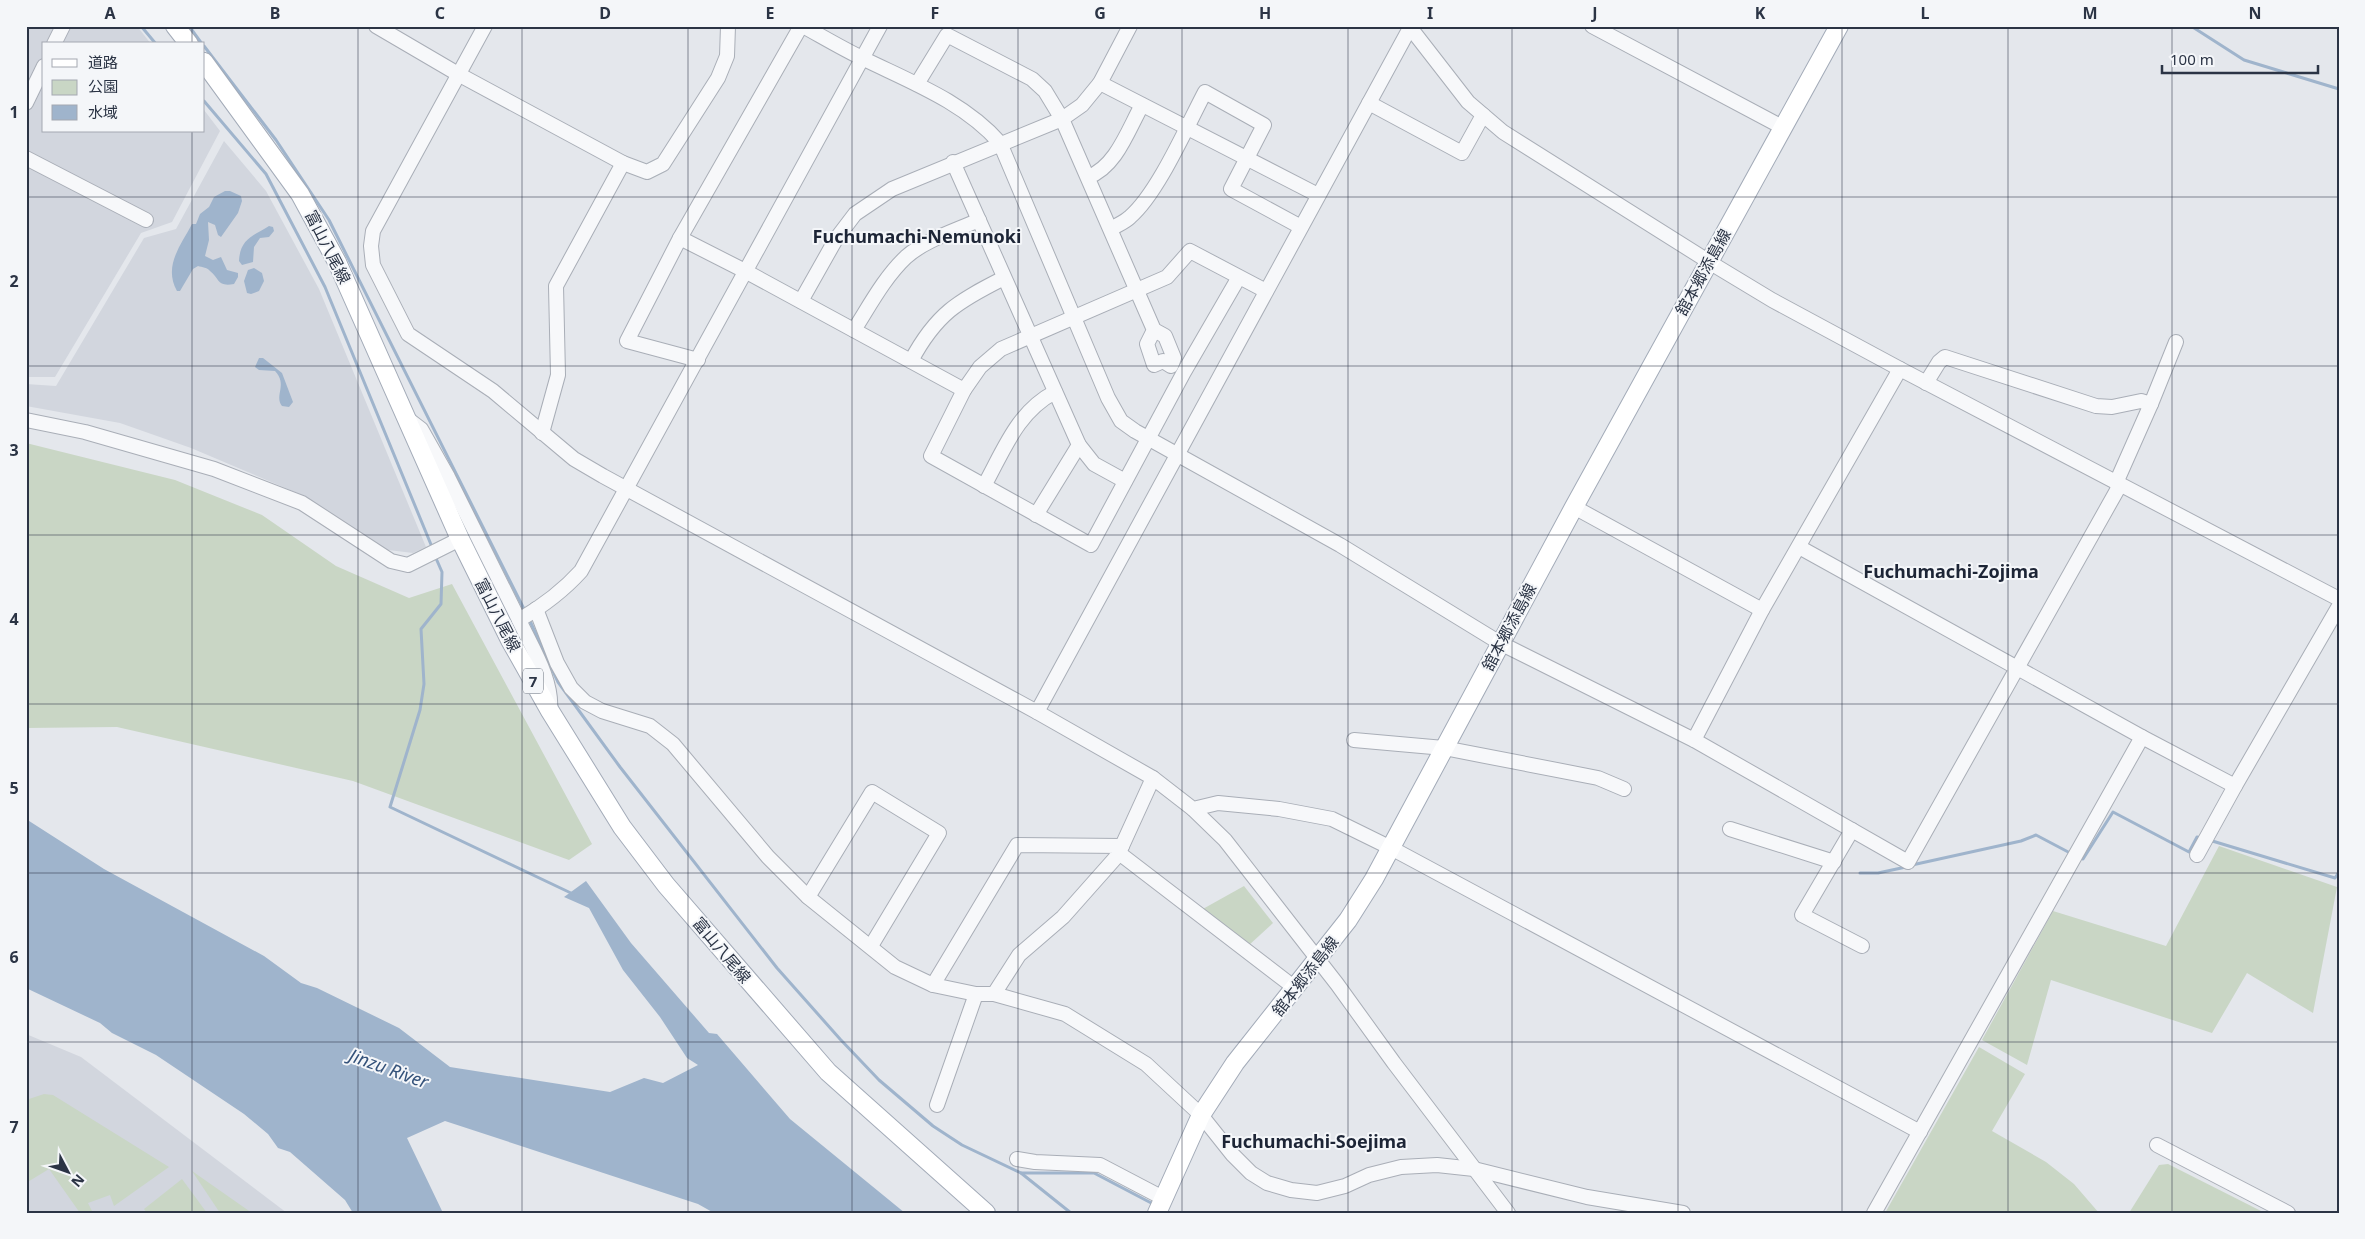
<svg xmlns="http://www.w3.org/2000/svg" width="2365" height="1239" font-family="'Noto Sans','Noto Sans JP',sans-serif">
<rect width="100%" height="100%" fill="#e4e7ec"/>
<g fill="#d2d6de">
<polygon points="26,26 137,26 151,44 44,44 44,131 204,131 204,110 220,131 172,222 141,233 55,377 26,377"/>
<polygon points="224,141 266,191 319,289 426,547 413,553 380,549 302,495 191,448 120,423 26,406 26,384 56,386 144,238 176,229"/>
<polygon points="26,1034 81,1057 287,1213 26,1213"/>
</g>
<g fill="#c9d6c5">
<polygon points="26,443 175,480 262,515 336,566 409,598 452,584 592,844 569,860 353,781 117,727 26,728"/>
<polygon points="2219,846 2337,887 2313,1013 2247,973 2212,1033 2051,980 2027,1065 1982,1040 2053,911 2166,946"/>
<polygon points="1244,886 1273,923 1248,946 1201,910"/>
<polygon points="1979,1047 2025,1074 1992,1131 2046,1162 2074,1184 2099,1213 1885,1213"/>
<polygon points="44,1094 53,1095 169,1167 114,1206 110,1195 88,1203 93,1213 80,1213 49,1169 26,1183 26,1100"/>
<polygon points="2168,1164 2265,1213 2129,1213 2159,1165"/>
<polygon points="192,1171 252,1213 220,1213"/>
<polygon points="182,1179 207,1213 147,1213 144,1209"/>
</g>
<g fill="#9fb4cc">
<path d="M225,191h5l11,5 1,5 -4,12 -17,24 -3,-2 -3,-10 -7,-3 1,18 -4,16 8,4 8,-3 6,13 11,3v4l-4,7c-17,3 -14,-5 -24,-13 -2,-3 -8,-4 -12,-5l-5,3 -13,22h-3c-14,-25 4,-46 15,-67h4l4,-10 9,-7 5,-10z"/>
<path d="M269,226l4,1 1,4 -5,6 -9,1 -6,9 -1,15 -11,3 -3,-4c1,-22 14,-25 30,-35z"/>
<polygon points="254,268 262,273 264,281 259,291 251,294 247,293 244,281 248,270"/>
<path d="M259,358h4l19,15 11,29 -4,5 -7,-1c-8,-11 6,-21 -7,-35l-16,-1 -4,-3z"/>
<polygon points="26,819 104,869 264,956 301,983 317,988 399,1028 450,1067 610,1092 644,1078 663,1083 698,1065 687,1058 660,1017 623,970 589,908 564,897 586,881 631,943 709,1033 717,1034 790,1119 905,1213 714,1213 698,1204 445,1121 407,1138 443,1213 353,1213 345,1200 290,1152 278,1148 268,1134 244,1114 156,1055 112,1033 100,1023 26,988"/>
</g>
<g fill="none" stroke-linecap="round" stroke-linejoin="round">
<g stroke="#9fb4cc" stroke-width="3">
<polyline points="141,26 156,44"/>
<polyline points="189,26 202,44"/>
<polyline points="2191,26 2244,60 2339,89"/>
<polyline points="204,46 276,140 329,220 525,611"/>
<polyline points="204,101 266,174 325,287 432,547"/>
<polyline points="435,556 442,572 441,604 421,629 424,684 420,710 390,807 573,894"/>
<polyline points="529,619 558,682 620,767 777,968 840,1039 879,1080 933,1126 962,1145 1021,1173 1071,1213"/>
<polyline points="2209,840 2335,878 2339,872"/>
<polyline points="2080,858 2083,859 2113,812 2189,852 2197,837 2203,838"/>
<polyline points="1912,865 2021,841 2036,835 2072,854"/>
<polyline points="1860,873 1878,873 1906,867"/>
<polyline points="1021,1173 1094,1173 1155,1205"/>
</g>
<g stroke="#a9aeb7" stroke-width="16">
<g id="minor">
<polyline points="376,26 458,74 623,163 647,172 663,164 718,78 727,56 728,26"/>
<polyline points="485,26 373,231 371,246 373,265 408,334 493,391 574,459 603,476 1037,712 1153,778 1193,809 1218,803 1279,809 1332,819 1391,848 1920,1132"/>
<path d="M803,26c20,11 40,23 61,33 47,23 100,43 136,84l108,255 13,23 14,10 205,114 160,98 194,97 214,122 212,-377"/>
<polyline points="1409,26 1468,102 1503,132 1719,268 1772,300 1900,369 2339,599"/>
<polyline points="1592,26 1784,128"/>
<polyline points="54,44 63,26"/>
<polyline points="1100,83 1318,195"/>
<polyline points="917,84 947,35 1032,79 1045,91 1062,119 1154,330 1165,336 1174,358 1171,366 1163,361 1154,365 1147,344 1154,330"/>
<polyline points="26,103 44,66"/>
<polyline points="1369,103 1462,153 1483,115"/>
<polyline points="26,158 146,220"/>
<polyline points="953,162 1079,445 1094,464 1125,481"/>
<path d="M1088,177c28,-10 40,-47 54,-72"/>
<path d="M1111,229c6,-4 14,-7 19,-12 28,-24 57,-91 75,-125l59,33 -33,64 70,38"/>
<polyline points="680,238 745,271 964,390"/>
<polyline points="1239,277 1184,372 1091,545 931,456 964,390 980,367 1001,349 1167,277 1190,251 1266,291"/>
<polyline points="801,301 836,239 855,214 892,189 1062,119 1082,105 1100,83 1130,26"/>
<path d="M854,330c16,-25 30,-52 52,-73 19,-17 49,-26 73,-37"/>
<polyline points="698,360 627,341 680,238 801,26"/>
<path d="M911,361c25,-47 47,-60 93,-83"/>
<polyline points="1926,383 1939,362 1945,357 2096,406 2112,407 2141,401 2151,404 2116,483"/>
<polyline points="2151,404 2176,342"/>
<polyline points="408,419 421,429 448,477 519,620"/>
<polyline points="26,420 85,432 214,469 302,503 391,561 408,565 460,539"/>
<polyline points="542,433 558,375 556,286 623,163"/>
<path d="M984,486c20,-36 33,-74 71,-94"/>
<polyline points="1574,507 1762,610"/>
<polyline points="1036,515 1079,445"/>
<polyline points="1799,547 2142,737 2235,786 2339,606"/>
<polyline points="536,609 557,663 571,688 585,702 602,711 650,726 673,744 768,857 808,897 895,967 933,985 976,994 994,994 1065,1014 1146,1064 1201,1115 1232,1154 1251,1173 1267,1183 1291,1190 1317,1193 1345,1186 1369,1175 1401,1167 1437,1165 1474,1169 1587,1197 1683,1213"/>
<path d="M550,711c3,-31 -18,-63 -31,-91 24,-14 44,-29 62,-49l299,-545"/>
<polyline points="1037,712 1411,26"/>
<polyline points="1354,740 1444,748 1598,778 1624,789"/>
<polyline points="1694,740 1762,610 1900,369"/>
<polyline points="1193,809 1225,840 1337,984 1394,1063 1508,1213"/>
<polyline points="1730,829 1834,862"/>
<polyline points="1852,830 1802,915 1862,946"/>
<polyline points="1122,846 1153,778"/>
<polyline points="1119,853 1295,988"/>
<polyline points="2197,855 2235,786"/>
<polyline points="808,897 872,792 939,833 871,946"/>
<polyline points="933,985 1017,845 1122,846 1118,855 1063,917 1019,955 994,994"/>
<polyline points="937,1105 976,994"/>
<polyline points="2157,1145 2288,1213"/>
<polyline points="1017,1159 1035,1162 1100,1165 1163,1198"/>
<polyline points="1874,1213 2142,737"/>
</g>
</g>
<g stroke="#a3abb8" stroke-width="20">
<g id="major">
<polyline points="175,26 189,44"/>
<polyline points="204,62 300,194 337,262 460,539 510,640 550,711 622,827 666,885 828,1072 986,1213"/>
<polyline points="1157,1213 1201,1115 1235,1063 1348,920 1374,879 1574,507 1839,26"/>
</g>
</g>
<use href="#minor" stroke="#f7f8fa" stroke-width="14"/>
<use href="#major" stroke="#fff" stroke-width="18"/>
</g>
<path fill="none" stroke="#2b3445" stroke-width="1" stroke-opacity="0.55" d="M192,26v18M358,26v1187M522,26v1187M688,26v1187M852,26v1187M1018,26v1187M1182,26v1187M1348,26v1187M1512,26v1187M1678,26v1187M1842,26v1187M2008,26v1187M2172,26v1187M192,131v1082M26,197h2313M26,366h2313M26,535h2313M26,704h2313M26,873h2313M26,1042h2313"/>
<g text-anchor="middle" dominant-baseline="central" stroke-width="4" stroke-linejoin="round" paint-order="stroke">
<rect fill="#f4f6f9" stroke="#676e7b" stroke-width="1" x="523" y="668.5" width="20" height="25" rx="4"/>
<g font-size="15" font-weight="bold" fill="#2b3445">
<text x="533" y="681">7</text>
</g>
<g font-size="16" fill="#2b3445" stroke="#f4f6f9">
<text transform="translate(328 247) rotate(63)">富山八尾線</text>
<text transform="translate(1703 272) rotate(-61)">舘本郷添島線</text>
<text transform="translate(498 615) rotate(63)">富山八尾線</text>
<text transform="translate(1509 627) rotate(-62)">舘本郷添島線</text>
<text transform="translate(722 950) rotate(50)">富山八尾線</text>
<text transform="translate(1305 976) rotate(-52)">舘本郷添島線</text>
</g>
<g font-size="18" font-weight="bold" fill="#1d2536" stroke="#f4f6f9">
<text x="917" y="236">Fuchumachi-Nemunoki</text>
<text x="1951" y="571">Fuchumachi-Zojima</text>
<text x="1314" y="1141">Fuchumachi-Soejima</text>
</g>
<g font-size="18" font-style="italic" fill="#34527a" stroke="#f4f6f9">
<text transform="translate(389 1068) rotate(20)">Jinzu River</text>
</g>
</g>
<rect width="2365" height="1239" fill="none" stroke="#f4f6f9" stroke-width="55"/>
<rect x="42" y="42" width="162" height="90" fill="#f4f6f9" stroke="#a4a8b1"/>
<rect x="52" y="59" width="25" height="8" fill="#ffffff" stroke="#a4a8b1"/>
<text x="88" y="68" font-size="15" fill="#2b3445">道路</text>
<rect x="52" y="80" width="25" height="15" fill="#c9d6c5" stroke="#a4a8b1"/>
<text x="88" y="92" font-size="15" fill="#2b3445">公園</text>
<rect x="52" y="105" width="25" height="15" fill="#9fb4cc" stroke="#a4a8b1"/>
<text x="88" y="118" font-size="15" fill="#2b3445">水域</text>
<g transform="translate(68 1172) rotate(131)" stroke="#f4f6f9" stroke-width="4" paint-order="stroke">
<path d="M0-4L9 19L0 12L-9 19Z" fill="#2b3445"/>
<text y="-8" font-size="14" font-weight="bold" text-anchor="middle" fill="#2b3445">N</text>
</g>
<path d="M2162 65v8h156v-8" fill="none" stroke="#2b3445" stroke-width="2.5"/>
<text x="2170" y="65" font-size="15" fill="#2b3445" stroke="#f4f6f9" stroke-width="4" paint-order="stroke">100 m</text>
<rect x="28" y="28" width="2310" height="1184" fill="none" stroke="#2b3445" stroke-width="2"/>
<g font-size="16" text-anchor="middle" font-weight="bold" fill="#2b3445">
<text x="110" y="19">A</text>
<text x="275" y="19">B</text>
<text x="440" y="19">C</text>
<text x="605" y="19">D</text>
<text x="770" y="19">E</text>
<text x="935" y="19">F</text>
<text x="1100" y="19">G</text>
<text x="1265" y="19">H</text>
<text x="1430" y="19">I</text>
<text x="1595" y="19">J</text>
<text x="1760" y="19">K</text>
<text x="1925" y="19">L</text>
<text x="2090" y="19">M</text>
<text x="2255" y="19">N</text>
<text x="14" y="118">1</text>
<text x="14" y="287">2</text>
<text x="14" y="456">3</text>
<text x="14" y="625">4</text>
<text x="14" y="794">5</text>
<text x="14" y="963">6</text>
<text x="14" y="1133">7</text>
</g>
</svg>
